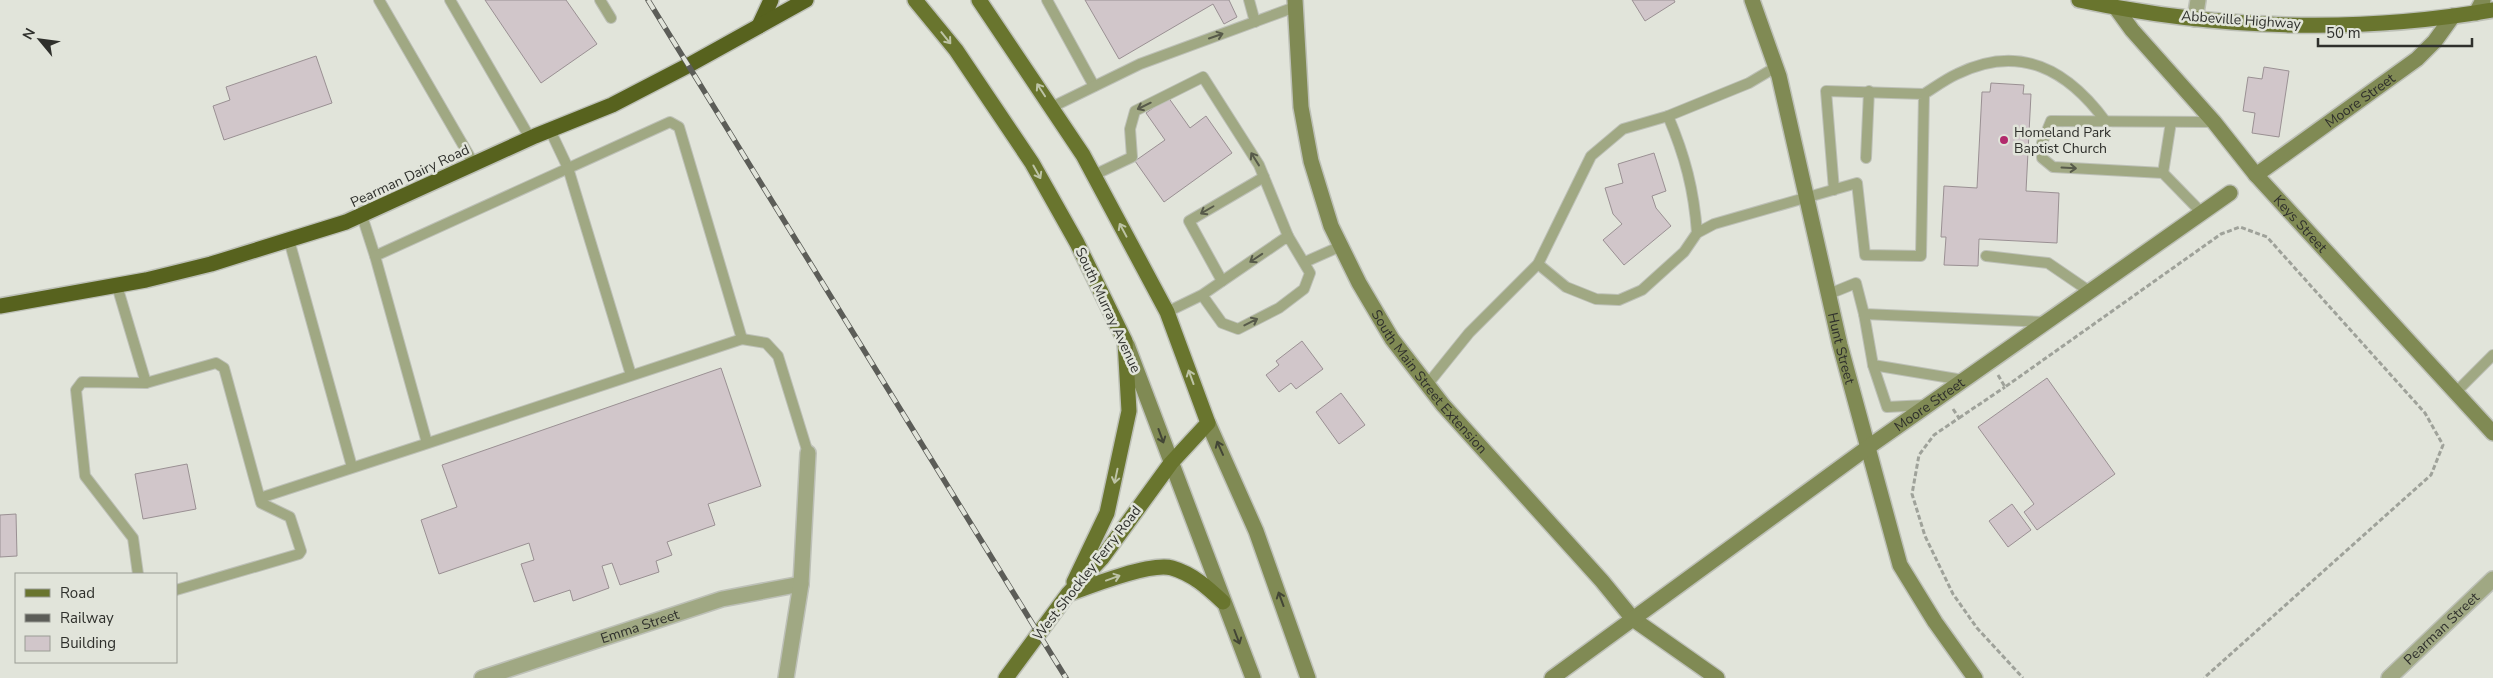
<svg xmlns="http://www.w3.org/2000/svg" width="2493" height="678" font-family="'Nunito Sans',sans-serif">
<rect width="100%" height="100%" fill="#e1e4da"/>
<g fill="#d1c6ca" stroke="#9a9093">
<polygon points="485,0 566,0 597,44 541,83"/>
<polygon points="1085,0 1229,0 1237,17 1224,24 1213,4 1119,59"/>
<polygon points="1632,0 1674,0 1675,2 1645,21"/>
<polygon points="316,56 332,103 224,140 213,106 230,100 226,87"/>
<polygon points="2264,67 2289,71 2279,137 2252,133 2255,113 2243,111 2248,77 2262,79"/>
<polygon points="1991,83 2024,85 2023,94 2031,94 2026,191 2059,193 2057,243 1979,239 1978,266 1944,265 1946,237 1941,237 1944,186 1977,188 1982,92 1990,92"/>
<polygon points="1168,97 1190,128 1206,116 1232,153 1164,202 1135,161 1165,140 1146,113"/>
<polygon points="1654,153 1666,191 1652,196 1656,208 1671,226 1624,265 1603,240 1622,224 1613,214 1605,188 1623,183 1618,164"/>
<polygon points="1302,341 1323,369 1296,389 1291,383 1279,392 1266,375 1279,365 1276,361"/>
<polygon points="721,368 761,486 708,504 715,525 667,542 672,555 656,561 659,572 620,585 612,563 602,566 609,588 573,601 570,590 534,602 521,564 534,560 529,543 439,574 421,520 457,507 442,465"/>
<polygon points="2047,378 2115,474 2037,530 2024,512 2034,504 1978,427"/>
<polygon points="1341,393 1365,425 1339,444 1316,412"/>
<polygon points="187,464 196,509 143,519 135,474"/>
<polygon points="2012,504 2031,530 2008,547 1989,521"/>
<polygon points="16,514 17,556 0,557 0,515"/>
</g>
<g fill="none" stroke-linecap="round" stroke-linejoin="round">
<g stroke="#bdc0b7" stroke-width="12">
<g id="lane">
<polyline points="379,0 474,164"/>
<polyline points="450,0 530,138"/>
<polyline points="600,0 611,18"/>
<polyline points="1047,0 1094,86"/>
<polyline points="1249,0 1255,22"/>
<path d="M1924,94c11,-7 22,-15 33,-20 63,-31 111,-4 149,48"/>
<polyline points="1052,107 1140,64 1295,7"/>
<path d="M1668,116c17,40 26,74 29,117"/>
<polyline points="550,130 568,168 631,375"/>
<polyline points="1866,158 1869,91"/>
<polyline points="2163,173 2171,122"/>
<polyline points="1094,175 1132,157 1130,129 1135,111 1203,77 1259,165 1288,236"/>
<polyline points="2202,213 2163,173 2053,167 2042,158 2042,143 2051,121 2214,122"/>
<polyline points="362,216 375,256"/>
<polyline points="289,240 352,467"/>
<polyline points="1986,256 2048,263 2089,291"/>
<polyline points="1305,262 1341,246"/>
<polyline points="1538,264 1566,287 1596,299 1619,300 1642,290 1684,252 1697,233 1714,224 1857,183 1865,255 1921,256 1924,94 1826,91 1834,190"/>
<polyline points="1222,281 1189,221 1264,177"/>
<polyline points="117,286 146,383"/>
<polyline points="1829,294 1856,283 1864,314 2046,322"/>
<polyline points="1167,312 1202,295 1288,236 1310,273 1304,289 1279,308 1238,329 1222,323 1202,295"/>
<polyline points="1864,314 1873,365 1963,380"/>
<polyline points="742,339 766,343 778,356 808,453"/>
<polyline points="1873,365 1887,407 1927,405"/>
<polyline points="1427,385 1469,333 1538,264 1591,156 1623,129 1668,116 1749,83 1776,67"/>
<polyline points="2456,392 2493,355"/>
<path d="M260,498c161,-52 321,-106 482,-159l-63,-212 -9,-5 -295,134 52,187"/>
<polyline points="138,574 133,538 85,476 76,390 82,382 146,383 216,363 224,368 261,503 290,517 301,551 299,554 176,590"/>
</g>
</g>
<g stroke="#bdc0b7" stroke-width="18">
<g id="street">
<polyline points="2195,19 2198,0"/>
<path id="s1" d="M482,678l240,-79 79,-15"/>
<polyline points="786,678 801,584 808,453"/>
<path id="s2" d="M2389,678l104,-99"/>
</g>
</g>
<g stroke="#bdc0b7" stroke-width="18">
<g id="secondary">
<path id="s3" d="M1295,0l6,107 10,54 20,65 28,57 33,56 51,66 159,176 31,38 84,59"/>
<path id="s4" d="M1752,0l27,76 61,269 60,220 35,57 40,56"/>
<path id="s5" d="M2116,8l16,22 82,92 42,53 237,258"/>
<polyline points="2476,13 2483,0"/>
<path id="s6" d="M2256,175l161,-116 18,-18 18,-25"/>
<polyline points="1127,345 1253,678"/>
<polyline points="1208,423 1256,531 1308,678"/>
<path id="s7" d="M1552,678l315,-230 363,-255"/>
</g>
</g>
<g stroke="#bdc0b7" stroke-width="18">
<g id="primary">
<polyline points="915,0 956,50 1032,163 1077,243 1125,341 1129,411 1107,513 1074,582"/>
<polyline points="979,0 1083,155 1167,312 1208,423 1171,463 1102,558 1068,594 1006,678"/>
<path d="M2079,0c135,29 278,34 414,10"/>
<path d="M1071,593c21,-8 81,-31 101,-25 21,6 36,20 51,34"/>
</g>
</g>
<g stroke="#bdc0b7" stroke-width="18">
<g id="highway">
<polyline points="759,26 771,0"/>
<polyline points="0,306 146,280 211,264 346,222 535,136 612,105 689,65 806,0"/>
</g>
</g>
<g stroke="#9fa29a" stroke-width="3" stroke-dasharray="5 2.5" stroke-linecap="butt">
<polyline points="1998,375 2005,387 2221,234 2240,227 2267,237 2425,413 2443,445 2431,475 2204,678"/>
<polyline points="1953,409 1959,418 1934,435 1919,455 1912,494 1925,536 1953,594 1977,628 2023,678"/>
<polyline points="1959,418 2005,387"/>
</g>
<use href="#lane" stroke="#a0a883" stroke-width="10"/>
<use href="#street" stroke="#a0a883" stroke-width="15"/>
<use href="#secondary" stroke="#808a54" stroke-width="15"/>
<use href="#primary" stroke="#69752e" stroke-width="15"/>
<use href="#highway" stroke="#57621e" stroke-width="15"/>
<g stroke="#5c5d58" stroke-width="5.5">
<polyline id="rail" points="648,0 1066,678"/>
</g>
<use href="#rail" stroke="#e1e4da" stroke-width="4" stroke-dasharray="11" stroke-linecap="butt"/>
</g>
<defs><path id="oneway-shaft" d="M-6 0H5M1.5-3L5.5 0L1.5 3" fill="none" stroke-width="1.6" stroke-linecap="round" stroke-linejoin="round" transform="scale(1.25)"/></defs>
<g stroke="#575a4a">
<use href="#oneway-shaft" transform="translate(1216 36) rotate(-19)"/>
<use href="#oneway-shaft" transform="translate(1144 106) rotate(154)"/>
<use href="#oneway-shaft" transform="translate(1255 159) rotate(-122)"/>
<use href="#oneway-shaft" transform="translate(2069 168) rotate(3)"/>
<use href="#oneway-shaft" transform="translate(1207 210) rotate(150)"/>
<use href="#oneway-shaft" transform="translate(1256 258) rotate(146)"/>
<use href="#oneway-shaft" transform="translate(1251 322) rotate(-27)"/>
</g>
<g stroke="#bdc3a6">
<use href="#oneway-shaft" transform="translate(946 38) rotate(51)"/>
<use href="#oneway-shaft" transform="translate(1041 90) rotate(-123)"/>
<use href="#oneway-shaft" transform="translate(1037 172) rotate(61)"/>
<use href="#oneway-shaft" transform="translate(1123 230) rotate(-118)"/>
<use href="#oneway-shaft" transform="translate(1191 377) rotate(-110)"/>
<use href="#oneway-shaft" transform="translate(1116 476) rotate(102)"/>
<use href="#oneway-shaft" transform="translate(1113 578) rotate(-20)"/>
</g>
<g stroke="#434636">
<use href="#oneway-shaft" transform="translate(1161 436) rotate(70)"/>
<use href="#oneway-shaft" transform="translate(1220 448) rotate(-114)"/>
<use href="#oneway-shaft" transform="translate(1281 599) rotate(-110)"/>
<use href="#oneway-shaft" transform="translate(1237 637) rotate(69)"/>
</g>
<circle fill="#b22a6d" stroke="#e1e4da" stroke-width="2" cx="2004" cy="140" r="5"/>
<g text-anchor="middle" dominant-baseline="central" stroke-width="5" stroke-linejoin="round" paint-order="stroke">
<g font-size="14" fill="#2f302c" stroke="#e1e4da">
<text transform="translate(2241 20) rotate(4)">Abbeville Highway</text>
<text stroke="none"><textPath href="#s6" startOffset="128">Moore Street</textPath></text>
<text transform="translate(410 176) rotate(-25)">Pearman Dairy Road</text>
<text stroke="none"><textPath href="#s5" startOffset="284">Keys Street</textPath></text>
<text transform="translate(1108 310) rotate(65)">South Murray Avenue</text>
<text stroke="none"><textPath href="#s4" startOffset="360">Hunt Street</textPath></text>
<text stroke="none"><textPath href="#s3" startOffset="415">South Main Street Extension</textPath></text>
<text stroke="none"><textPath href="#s7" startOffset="466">Moore Street</textPath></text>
<text transform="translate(1087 573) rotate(-52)">West Shockley Ferry Road</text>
<text stroke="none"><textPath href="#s1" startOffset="166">Emma Street</textPath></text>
<text stroke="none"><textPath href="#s2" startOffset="72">Pearman Street</textPath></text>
</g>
<g font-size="14" fill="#2f302c" stroke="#e1e4da" text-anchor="start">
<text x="2014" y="132">Homeland Park<tspan x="2014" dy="16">Baptist Church</tspan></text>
</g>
</g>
<rect x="15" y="573" width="162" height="90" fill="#e1e4da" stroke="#9a9c94"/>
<rect x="25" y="589" width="25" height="8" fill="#69752e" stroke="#9a9c94"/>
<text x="60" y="598" font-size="15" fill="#2f302c">Road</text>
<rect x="25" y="614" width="25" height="8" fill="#5c5d58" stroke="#9a9c94"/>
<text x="60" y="623" font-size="15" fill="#2f302c">Railway</text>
<rect x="25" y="636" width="25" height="15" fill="#d1c6ca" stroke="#9a9c94"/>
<text x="60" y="648" font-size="15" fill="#2f302c">Building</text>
<g transform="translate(40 40) rotate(299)" stroke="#e1e4da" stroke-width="4" paint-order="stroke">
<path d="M0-4L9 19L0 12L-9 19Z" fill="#2f302c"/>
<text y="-8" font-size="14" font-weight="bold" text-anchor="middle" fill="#2f302c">N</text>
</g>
<path d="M2318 38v8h154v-8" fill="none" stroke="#2f302c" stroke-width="2.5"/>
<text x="2326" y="38" font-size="15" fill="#2f302c" stroke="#e1e4da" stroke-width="4" paint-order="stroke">50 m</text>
</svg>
